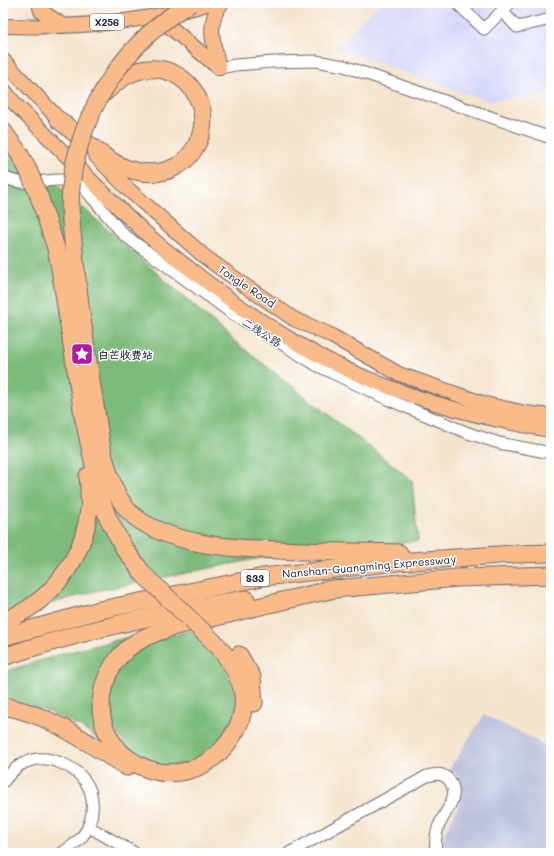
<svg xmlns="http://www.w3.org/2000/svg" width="554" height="856" font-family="Mali,'LXGW WenKai TC',sans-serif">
<rect width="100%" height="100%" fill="#fff"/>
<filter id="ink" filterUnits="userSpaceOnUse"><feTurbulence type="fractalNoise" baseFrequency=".025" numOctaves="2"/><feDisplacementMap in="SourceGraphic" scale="8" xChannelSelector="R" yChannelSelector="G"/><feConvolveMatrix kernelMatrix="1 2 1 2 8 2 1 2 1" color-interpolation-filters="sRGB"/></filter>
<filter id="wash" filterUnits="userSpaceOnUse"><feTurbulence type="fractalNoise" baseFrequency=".012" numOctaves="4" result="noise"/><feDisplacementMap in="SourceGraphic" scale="16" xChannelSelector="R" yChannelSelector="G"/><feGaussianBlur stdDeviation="0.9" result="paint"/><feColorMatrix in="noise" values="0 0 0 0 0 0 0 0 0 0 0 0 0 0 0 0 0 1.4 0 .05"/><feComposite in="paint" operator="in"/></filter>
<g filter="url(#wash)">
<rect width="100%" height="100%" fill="#f5e4cc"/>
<polygon fill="#d5d8f9" points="379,3 551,3 551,95 486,101 336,48"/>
<polygon fill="#bdc3de" points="484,715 551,748 551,853 443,853 443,841 446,830 461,800 461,789 458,778 450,768"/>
<g fill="#7dbb7a" stroke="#506e5a">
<polygon points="3,150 39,169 234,341 412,480 418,541 261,558 96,591 3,617"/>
<polygon points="192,630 223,663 236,695 236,713 219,743 198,760 175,766 151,763 127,748 113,727 109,703 114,678 131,655 141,648 162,638"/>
<polygon points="133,636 110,656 106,745 79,726 49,712 3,700 3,672 61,654"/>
</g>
</g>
<g filter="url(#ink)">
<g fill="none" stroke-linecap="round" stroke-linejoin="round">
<g stroke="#6c666e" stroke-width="13">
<g id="minor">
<polyline points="457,3 484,29 510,3"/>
<polyline points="502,11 517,27 551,19"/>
<polyline points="219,68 235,65 273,62 316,61 344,66 551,138"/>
<path d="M3,176c25,17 59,-7 80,11l40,47 8,6 102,74 85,52 69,33 81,34 31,10 52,10"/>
<path d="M3,782c7,-8 13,-16 23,-20 22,-10 53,5 63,26 5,11 4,28 -1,39 -5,12 -16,19 -26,26"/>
<polyline points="89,827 135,853"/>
<path d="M289,853l138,-77c8,-2 16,-4 22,4 13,16 -6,33 -11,48 -3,9 -3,16 -2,25"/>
</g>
</g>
<g stroke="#6c666e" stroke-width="16">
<g id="major">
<polyline points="43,3 40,7 41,11 62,25"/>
<polyline points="158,17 219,68"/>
<path d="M3,26c69,2 140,-2 207,-23"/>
<polyline points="3,60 67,128"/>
<path d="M219,68c-5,-22 -14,-46 3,-65"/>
<path d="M3,89l12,15c45,44 88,91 135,133 13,11 27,22 40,32 49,39 101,75 158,101 64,29 133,49 203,60"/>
<polyline points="96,156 129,190 205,257 244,285 294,319 328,334 399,374 485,404 525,413 551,416"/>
</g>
</g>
<g stroke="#6c666e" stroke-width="19">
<g id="highway">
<path d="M59,120c19,15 47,42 69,49 16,5 32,6 47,-2 9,-4 16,-12 21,-21 20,-35 -6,-80 -48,-77 -18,1 -32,13 -44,24"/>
<polyline points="3,131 19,153 28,170"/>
<polyline points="39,196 56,248 60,268 83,415 102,502 108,518 124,548 144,575"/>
<path d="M70,208c6,80 19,162 32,241"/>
<path d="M102,450c7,24 13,51 33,67 43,33 118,32 170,34 31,1 62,1 94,2"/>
<polyline points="324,590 457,578 551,575"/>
<path d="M3,621c47,-17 81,-62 86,-112 1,-11 0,-22 -1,-33"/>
<polyline points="3,637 100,610 263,577 397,562 513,554 551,553"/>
<path d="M217,645c25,30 38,60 13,95 -50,70 -150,17 -125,-58 4,-12 12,-24 22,-33 27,-22 68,-27 102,-35 35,-9 70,-17 106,-25"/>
<polyline points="239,655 252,677 254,703"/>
<path d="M3,657c78,-26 162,-45 243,-58"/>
<path d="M3,706c50,9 82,36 124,61"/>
</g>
</g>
<use href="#minor" stroke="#fff" stroke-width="11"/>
<use href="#major" stroke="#fabb8b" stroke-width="14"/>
<use href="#highway" stroke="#fabb8b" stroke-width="17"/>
<g stroke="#6c666e" stroke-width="19" stroke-linecap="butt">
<g id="highway-bridge">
<polyline points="28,170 39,196"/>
<path d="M70,208c0,-12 1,-25 3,-37 14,-71 56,-132 118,-168"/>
<polyline points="144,575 217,645"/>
</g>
</g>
<use href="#highway-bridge" stroke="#fabb8b" stroke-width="17"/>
</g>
</g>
<defs>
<g id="sight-square" transform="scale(1.15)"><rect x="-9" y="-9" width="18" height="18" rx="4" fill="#b5179e" stroke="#fff"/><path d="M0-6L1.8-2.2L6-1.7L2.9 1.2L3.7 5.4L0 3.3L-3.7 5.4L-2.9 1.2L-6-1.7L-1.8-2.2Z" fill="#fff"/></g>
</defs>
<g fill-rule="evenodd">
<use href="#sight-square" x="82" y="354"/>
</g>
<g text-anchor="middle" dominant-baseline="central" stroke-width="3" stroke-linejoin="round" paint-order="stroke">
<g fill="#fff" stroke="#646476" stroke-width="1">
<rect x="90" y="14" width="34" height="16" rx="3"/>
<rect x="241" y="570" width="28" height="16" rx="3"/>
</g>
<g font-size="10" font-weight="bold" fill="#22223b">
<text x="107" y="22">X256</text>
<text x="255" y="578">S33</text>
</g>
<g font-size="11" fill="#22223b" stroke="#fff">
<text transform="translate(247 286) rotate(34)">Tongle Road</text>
<text transform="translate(262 332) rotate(32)">二线公路</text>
<text transform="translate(369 566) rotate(-5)">Nanshan-Guangming Expressway</text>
</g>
<g font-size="11" font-weight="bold" fill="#22223b" stroke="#fff" text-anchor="start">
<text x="98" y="354">白芒收费站</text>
</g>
</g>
<rect width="554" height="856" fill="none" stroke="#fff" stroke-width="16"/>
</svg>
